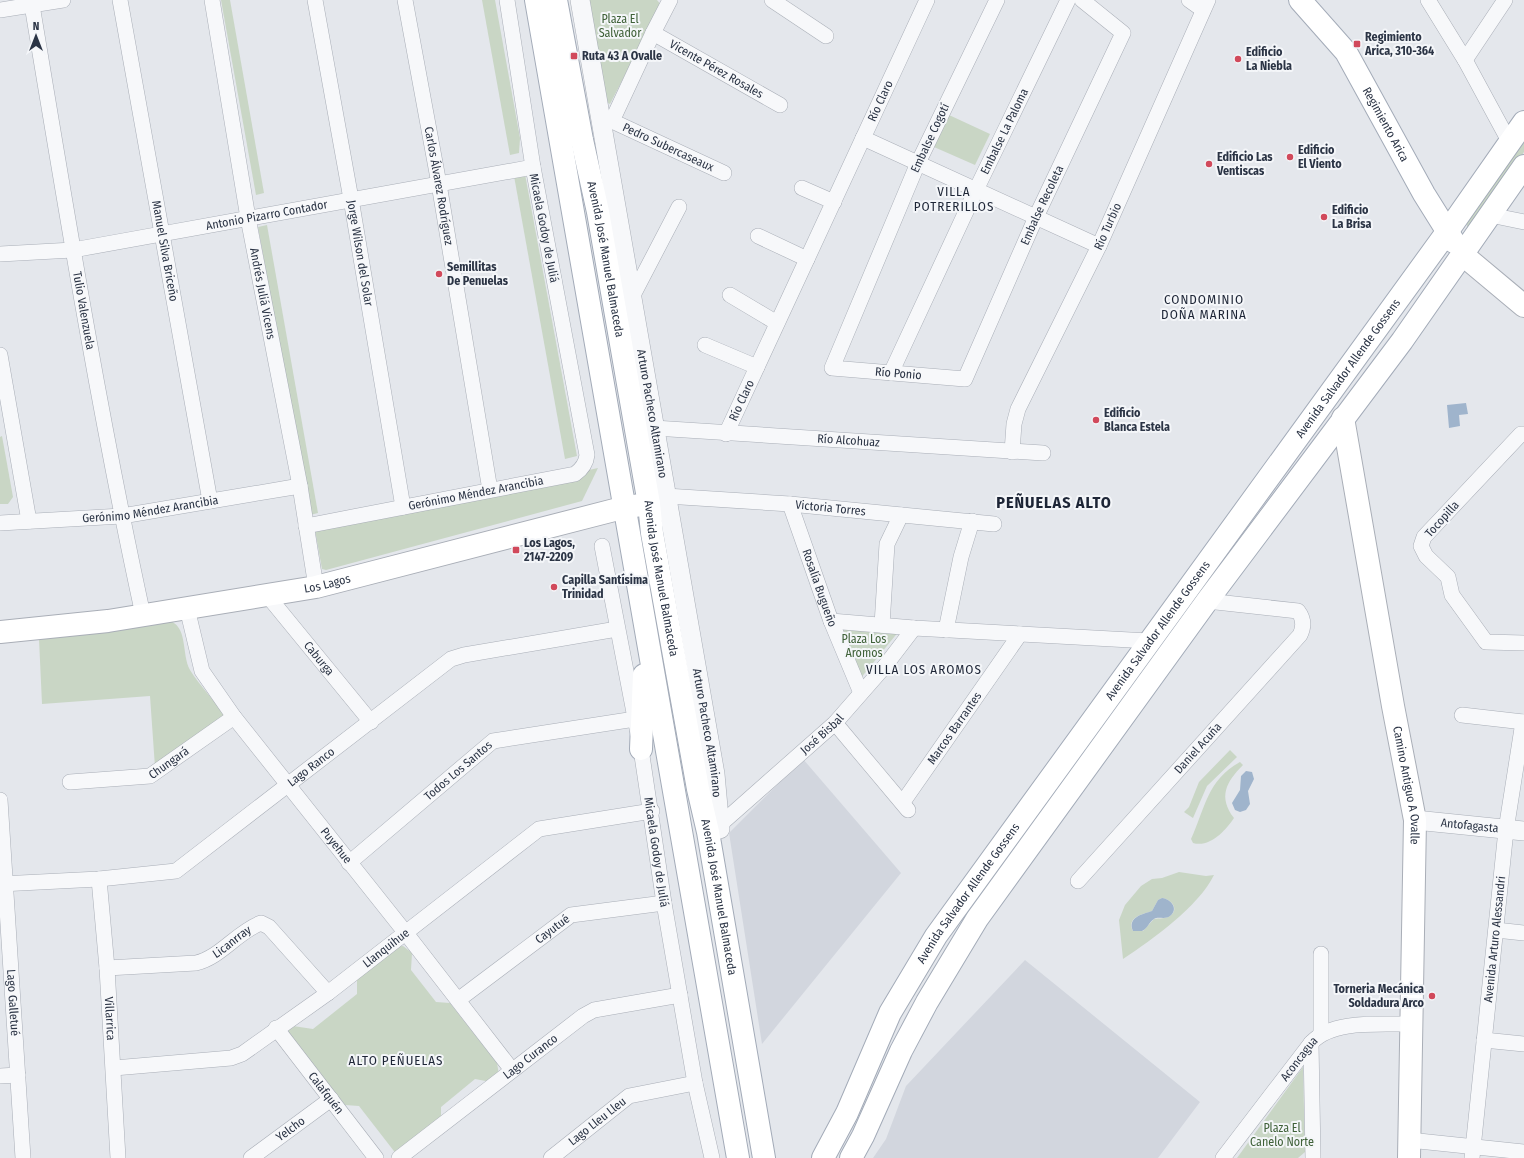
<svg xmlns="http://www.w3.org/2000/svg" width="1524" height="1158" font-family="'Fira Sans Condensed',sans-serif">
<rect width="100%" height="100%" fill="#e4e7ec"/>
<g fill="#d2d6de">
<polygon points="803,759 901,873 762,1044 729,833"/>
<polygon points="1025,960 1200,1102 1158,1158 873,1158 886,1139 906,1086"/>
</g>
<g fill="#c9d6c5" fill-rule="evenodd">
<polygon points="221,0 230,0 264,193 256,195"/>
<polygon points="482,0 495,0 520,138 519,153 510,155"/>
<polygon points="588,0 657,0 661,5 610,104 606,102"/>
<polygon points="949,115 990,134 975,165 934,147"/>
<polygon points="1524,137 1524,152 1469,233 1466,222"/>
<polygon points="525,174 577,456 565,459 514,176"/>
<polygon points="267,225 318,513 310,515 258,227"/>
<polygon points="2,436 13,497 8,504 0,504 0,437"/>
<polygon points="598,468 582,501 326,570 322,569 315,530"/>
<path d="M167,620c22,5 14,34 23,50 10,16 24,30 35,45l-70,52 -5,-71 -108,8 -3,-65z"/>
<polygon points="843,627 899,631 860,679 840,633"/>
<polygon points="1230,750 1237,757 1207,786 1193,818 1184,812 1189,807 1199,782"/>
<path d="M1240,762l3,3c-17,17 -25,32 -9,53 -8,12 -24,30 -41,25l-2,-4c14,-30 16,-59 49,-77z"/>
<path d="M1179,872l27,4 8,-1c-15,31 -62,65 -91,84l-4,-39 6,-15 16,-19 11,-7 10,-1zM1162,898c9,1 18,11 8,18 -4,3 -11,2 -16,3l-11,12h-10c-7,-14 10,-17 19,-20l6,-11z"/>
<polygon points="403,946 412,953 411,970 436,1002 450,1003 497,1063 499,1075 491,1082 475,1079 441,1107 441,1120 397,1155 359,1106 345,1105 289,1036 289,1029 293,1026 313,1029 357,994 357,977 394,947"/>
<polygon points="1303,1067 1305,1152 1298,1158 1237,1158"/>
</g>
<g fill="#9fb4cc">
<polygon points="1466,403 1468,414 1459,415 1460,426 1449,428 1447,405"/>
<polygon points="1246,771 1252,772 1254,779 1248,791 1250,804 1246,810 1240,812 1235,810 1232,803 1240,790 1241,776"/>
<path d="M1162,898c9,1 17,11 8,18 -5,4 -12,0 -16,3 -5,3 -6,9 -12,12h-9c-6,-14 10,-17 19,-20l6,-11z"/>
</g>
<g fill="none" stroke-linecap="round" stroke-linejoin="round">
<g stroke="#a9aeb7" stroke-width="16">
<g id="minor">
<path id="s1" d="M120,0l90,501"/>
<path id="s2" d="M212,0l36,218 52,268 16,101"/>
<path id="s3" d="M315,0l36,199 52,308"/>
<path id="s4" d="M405,0l34,184 51,306"/>
<polyline points="772,0 826,36"/>
<path id="s5" d="M997,0l-79,163 -86,205 133,11 71,-162 87,-184 -41,-33"/>
<polyline points="1189,0 1203,10"/>
<polyline points="1428,0 1465,60 1510,143"/>
<path id="s6" d="M32,5c34,204 67,408 111,610"/>
<polyline points="0,10 63,0"/>
<path id="s7" d="M653,33l127,72"/>
<polyline points="1465,60 1505,0"/>
<polyline points="599,114 612,121 653,33 670,0"/>
<path id="s8" d="M612,121l112,52"/>
<polyline points="863,138 1099,246"/>
<polyline points="802,188 834,202"/>
<polyline points="1490,215 1524,222"/>
<polyline points="758,236 807,259"/>
<path id="s9" d="M0,254l73,-4 460,-83"/>
<polyline points="730,295 777,323"/>
<polyline points="631,299 679,207"/>
<polyline points="705,345 757,367"/>
<polyline points="0,355 29,521"/>
<path id="s10" d="M891,373l85,-183 92,-190"/>
<path id="s11" d="M654,428l389,25"/>
<path id="s12" d="M726,434l201,-434"/>
<polyline points="1524,434 1521,434 1424,537 1421,546 1426,556 1448,577 1452,595 1486,642 1524,643"/>
<path id="s13" d="M1012,452l2,-28 4,-15 81,-163 109,-246"/>
<path id="s14" d="M666,496l124,8 204,20"/>
<path id="s15" d="M790,504l41,117 30,72"/>
<path id="s16" d="M0,523l122,-7 178,-30"/>
<path id="s17" d="M306,526l269,-52c7,-5 11,-10 12,-19l-54,-288 -26,-167"/>
<path id="s18" d="M602,546l39,203 23,154 31,180 17,75"/>
<path id="s19" d="M267,595l104,127"/>
<path id="s20" d="M187,608l15,63 32,46 171,215 107,138"/>
<polyline points="831,621 914,628 1149,641"/>
<polyline points="882,625 887,544 901,515"/>
<polyline points="946,630 961,557 972,521"/>
<polyline points="1462,715 1524,722"/>
<polyline points="835,723 908,810"/>
<path id="s21" d="M70,782l80,-6 84,-59"/>
<path id="s22" d="M0,800l23,358"/>
<path id="s23" d="M903,802l117,-168"/>
<path id="s24" d="M720,829l3,-7 112,-99 50,-57 29,-38"/>
<path id="s25" d="M349,863l144,-122 142,-22"/>
<path id="s26" d="M99,879l8,89 11,190"/>
<path id="s27" d="M1078,881l222,-246c4,-8 4,-16 -2,-24l-91,-10"/>
<path id="s28" d="M0,884l99,-5 77,-8 275,-212 13,-4 153,-26"/>
<polyline points="1496,930 1524,933"/>
<path id="s29" d="M107,968l89,-5c25,-6 41,-31 65,-40l8,4 59,66"/>
<path id="s30" d="M458,1000l113,-85 93,-12"/>
<path id="s31" d="M276,1028l100,130"/>
<polyline points="1321,1034 1321,954"/>
<polyline points="1484,1040 1524,1044"/>
<polyline points="1311,1043 1313,1158"/>
<path id="s32" d="M114,1068l117,-10 11,-4 86,-61 211,-164 113,-18"/>
<polyline points="0,1076 18,1075"/>
<polyline points="1409,1140 1524,1152"/>
<path id="s33" d="M251,1158l80,-59"/>
<path id="s34" d="M399,1158l184,-142 11,-6 86,-15"/>
<path id="s35" d="M551,1158l78,-62 66,-13"/>
<path id="s36" d="M1223,1158l88,-115c22,-24 70,-18 100,-19"/>
<path id="s37" d="M1472,1158l34,-328 17,-108"/>
</g>
</g>
<g stroke="#a9aeb7" stroke-width="20">
<g id="tertiary">
<path id="s38" d="M580,0l135,774 5,55"/>
<path id="s39" d="M1415,820l109,11"/>
</g>
</g>
<g stroke="#a9aeb7" stroke-width="24">
<g id="secondary">
<polyline points="1463,255 1524,306"/>
<path id="s40" d="M1343,418l50,288 22,114 -6,338"/>
<path id="s41" d="M0,632l108,-11 208,-34 310,-80 23,-3"/>
</g>
</g>
<g stroke="#a3abb8" stroke-width="24">
<g id="primary">
<polyline points="536,0 738,1158"/>
<path id="s42" d="M556,0l26,140 16,72 51,292 3,29 46,256 10,43 56,326"/>
<path id="s43" d="M1300,0l46,52 78,142 30,48"/>
<polyline points="641,749 644,675"/>
<path id="s44" d="M823,1158l24,-45 43,-100 46,-77 511,-704 77,-110"/>
<polyline points="851,1158 863,1136 901,1051 927,1002 977,919 1207,601 1402,341 1524,166"/>
</g>
</g>
<use href="#minor" stroke="#f7f8fa" stroke-width="15"/>
<use href="#tertiary" stroke="#f7f8fa" stroke-width="19"/>
<use href="#secondary" stroke="#fff" stroke-width="22"/>
<use href="#primary" stroke="#fff" stroke-width="22"/>
</g>
<g fill="#d1495b" stroke="#f4f6f9" stroke-width="1.5">
<rect x="1353" y="40" width="8" height="8" rx="2"/>
<rect x="570" y="52" width="8" height="8" rx="2"/>
<circle cx="1238" cy="59" r="4"/>
<circle cx="1290" cy="157" r="4"/>
<circle cx="1209" cy="164" r="4"/>
<circle cx="1324" cy="217" r="4"/>
<circle cx="439" cy="274" r="4"/>
<circle cx="1096" cy="420" r="4"/>
<rect x="512" y="546" width="8" height="8" rx="2"/>
<circle cx="554" cy="587" r="4"/>
<circle cx="1432" cy="996" r="4"/>
</g>
<g text-anchor="middle" dominant-baseline="central" stroke-width="4" stroke-linejoin="round" paint-order="stroke">
<g font-size="12" fill="#3f6138" stroke="#f4f6f9">
<text x="620" y="19">Plaza El<tspan x="620" dy="14">Salvador</tspan></text>
<text x="864" y="639">Plaza Los<tspan x="864" dy="14">Aromos</tspan></text>
<text x="1282" y="1128">Plaza El<tspan x="1282" dy="14">Canelo Norte</tspan></text>
</g>
<g font-size="12" font-weight="bold" fill="#2b3445" stroke="#f4f6f9" text-anchor="start">
<text x="1365" y="37">Regimiento<tspan x="1365" dy="14">Arica, 310-364</tspan></text>
<text x="1246" y="52">Edificio<tspan x="1246" dy="14">La Niebla</tspan></text>
<text x="582" y="56">Ruta 43 A Ovalle</text>
<text x="1298" y="150">Edificio<tspan x="1298" dy="14">El Viento</tspan></text>
<text x="1217" y="157">Edificio Las<tspan x="1217" dy="14">Ventiscas</tspan></text>
<text x="1332" y="210">Edificio<tspan x="1332" dy="14">La Brisa</tspan></text>
<text x="447" y="267">Semillitas<tspan x="447" dy="14">De Penuelas</tspan></text>
<text x="1104" y="413">Edificio<tspan x="1104" dy="14">Blanca Estela</tspan></text>
<text x="524" y="543">Los Lagos,<tspan x="524" dy="14">2147-2209</tspan></text>
<text x="562" y="580">Capilla Santísima<tspan x="562" dy="14">Trinidad</tspan></text>
<text x="1424" y="989" text-anchor="end">Torneria Mecánica<tspan x="1424" dy="14">Soldadura Arco</tspan></text>
</g>
<g font-size="12" fill="#2b3445" stroke="#f4f6f9">
<text stroke="none"><textPath href="#s7" startOffset="73">Vicente Pérez Rosales</textPath></text>
<text stroke="none"><textPath href="#s12" startOffset="367">Río Claro</textPath></text>
<text stroke="none"><textPath href="#s43" startOffset="152">Regimiento Arica</textPath></text>
<text stroke="none"><textPath href="#s10" startOffset="267">Embalse La Paloma</textPath></text>
<text transform="translate(930 138) rotate(-65)">Embalse Cogotí</text>
<text stroke="none"><textPath href="#s8" startOffset="62">Pedro Subercaseaux</textPath></text>
<text stroke="none"><textPath href="#s4" startOffset="189">Carlos Álvarez Rodríguez</textPath></text>
<text stroke="none"><textPath href="#s5" startOffset="727">Embalse Recoleta</textPath></text>
<text stroke="none"><textPath href="#s9" startOffset="270">Antonio Pizarro Contador</textPath></text>
<text stroke="none"><textPath href="#s13" startOffset="247">Río Turbio</textPath></text>
<text transform="translate(544 228) rotate(79)">Micaela Godoy de Juliá</text>
<text stroke="none"><textPath href="#s1" startOffset="255">Manuel Silva Briceño</textPath></text>
<text stroke="none"><textPath href="#s3" startOffset="257">Jorge Wilson del Solar</textPath></text>
<text stroke="none"><textPath href="#s42" startOffset="264">Avenida José Manuel Balmaceda</textPath></text>
<text stroke="none"><textPath href="#s2" startOffset="298">Andrés Juliá Vicens</textPath></text>
<text stroke="none"><textPath href="#s6" startOffset="310">Tulio Valenzuela</textPath></text>
<text stroke="none"><textPath href="#s44" startOffset="951">Avenida Salvador Allende Gossens</textPath></text>
<text stroke="none"><textPath href="#s5" startOffset="470">Río Ponio</textPath></text>
<text stroke="none"><textPath href="#s12" startOffset="37">Río Claro</textPath></text>
<text stroke="none"><textPath href="#s38" startOffset="420">Arturo Pacheco Altamirano</textPath></text>
<text stroke="none"><textPath href="#s11" startOffset="195">Río Alcohuaz</textPath></text>
<text stroke="none"><textPath href="#s17" startOffset="173">Gerónimo Méndez Arancibia</textPath></text>
<text stroke="none"><textPath href="#s14" startOffset="165">Victoria Torres</textPath></text>
<text stroke="none"><textPath href="#s16" startOffset="151">Gerónimo Méndez Arancibia</textPath></text>
<text transform="translate(1442 519) rotate(-48)">Tocopilla</text>
<text stroke="none"><textPath href="#s42" startOffset="588">Avenida José Manuel Balmaceda</textPath></text>
<text stroke="none"><textPath href="#s41" startOffset="331">Los Lagos</textPath></text>
<text stroke="none"><textPath href="#s15" startOffset="89">Rosalía Bugueño</textPath></text>
<text stroke="none"><textPath href="#s44" startOffset="627">Avenida Salvador Allende Gossens</textPath></text>
<text stroke="none"><textPath href="#s19" startOffset="82">Caburga</textPath></text>
<text stroke="none"><textPath href="#s23" startOffset="90">Marcos Barrantes</textPath></text>
<text stroke="none"><textPath href="#s24" startOffset="140">José Bisbal</textPath></text>
<text stroke="none"><textPath href="#s38" startOffset="744">Arturo Pacheco Altamirano</textPath></text>
<text stroke="none"><textPath href="#s27" startOffset="179">Daniel Acuña</textPath></text>
<text stroke="none"><textPath href="#s21" startOffset="103">Chungará</textPath></text>
<text stroke="none"><textPath href="#s28" startOffset="347">Lago Ranco</textPath></text>
<text stroke="none"><textPath href="#s25" startOffset="143">Todos Los Santos</textPath></text>
<text stroke="none"><textPath href="#s40" startOffset="373">Camino Antiguo A Ovalle</textPath></text>
<text stroke="none"><textPath href="#s39" startOffset="55">Antofagasta</textPath></text>
<text stroke="none"><textPath href="#s20" startOffset="285">Puyehue</textPath></text>
<text stroke="none"><textPath href="#s18" startOffset="311">Micaela Godoy de Juliá</textPath></text>
<text stroke="none"><textPath href="#s44" startOffset="303">Avenida Salvador Allende Gossens</textPath></text>
<text stroke="none"><textPath href="#s42" startOffset="912">Avenida José Manuel Balmaceda</textPath></text>
<text stroke="none"><textPath href="#s30" startOffset="118">Cayutué</textPath></text>
<text stroke="none"><textPath href="#s37" startOffset="220">Avenida Arturo Alessandri</textPath></text>
<text stroke="none"><textPath href="#s29" startOffset="131">Licanrray</textPath></text>
<text stroke="none"><textPath href="#s32" startOffset="308">Llanquihue</textPath></text>
<text stroke="none"><textPath href="#s22" startOffset="203">Lago Galletué</textPath></text>
<text stroke="none"><textPath href="#s26" startOffset="140">Villarrica</textPath></text>
<text stroke="none"><textPath href="#s34" startOffset="166">Lago Curanco</textPath></text>
<text stroke="none"><textPath href="#s36" startOffset="125">Aconcagua</textPath></text>
<text stroke="none"><textPath href="#s31" startOffset="82">Calafquén</textPath></text>
<text stroke="none"><textPath href="#s35" startOffset="59">Lago Lleu Lleu</textPath></text>
<text stroke="none"><textPath href="#s33" startOffset="49">Yelcho</textPath></text>
</g>
<g font-size="13" letter-spacing="1" fill="#1d2536" stroke="#f4f6f9">
<text x="954" y="191">VILLA<tspan x="954" dy="15">POTRERILLOS</tspan></text>
<text x="1204" y="299">CONDOMINIO<tspan x="1204" dy="15">DOÑA MARINA</tspan></text>
<text x="924" y="669">VILLA LOS AROMOS</text>
<text x="396" y="1060">ALTO PEÑUELAS</text>
</g>
<g font-size="16" font-weight="bold" letter-spacing="1" fill="#1d2536" stroke="#f4f6f9">
<text x="1054" y="502">PEÑUELAS ALTO</text>
</g>
</g>
<g transform="translate(36 36)" stroke="#f4f6f9" stroke-width="3" paint-order="stroke">
<path d="M0-3L7 15L0 10L-7 15Z" fill="#2b3445"/>
<text y="-6" font-size="11" font-weight="bold" text-anchor="middle" fill="#2b3445">N</text>
</g>
</svg>
